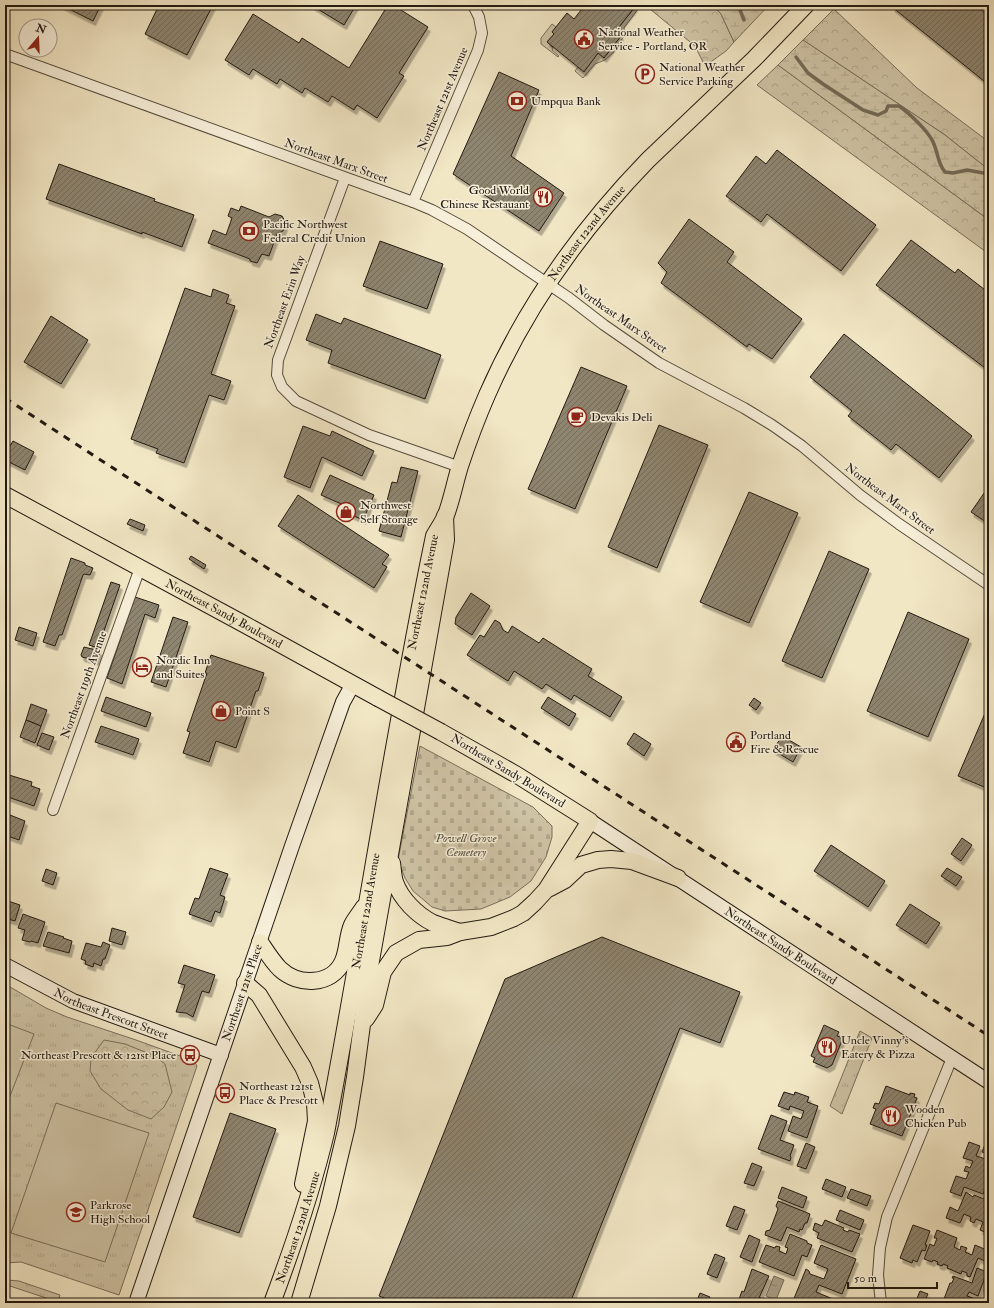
<svg xmlns="http://www.w3.org/2000/svg" width="994" height="1308" font-family="'IM FELL Double Pica',serif">
<defs>
<pattern id="grass-tufts" width="24" height="20" patternUnits="userSpaceOnUse"><rect width="24" height="20" fill="#cfc4a6"/><path d="M3 7l-1-3M5 7V3M7 7l1-3M15 17l-1-3M17 17v-4M19 17l1-3" fill="none" stroke="#b1a88e"/></pattern>
<pattern id="forest-crowns" width="20" height="18" patternUnits="userSpaceOnUse"><rect width="20" height="18" fill="#cfc4a6"/><path d="M2 6a3 3 0 1 1 6 0M12 15a3 3 0 1 1 6 0" fill="none" stroke="#b1a88e"/></pattern>
<pattern id="wetland-marsh" width="20" height="14" patternUnits="userSpaceOnUse"><rect width="20" height="14" fill="#cfc4a6"/><path d="M1 5h8M5 5V1M11 12h8M15 12V8" fill="none" stroke="#b1a88e"/></pattern>
<pattern id="cemetery-stones" width="16" height="16" patternUnits="userSpaceOnUse"><rect width="16" height="16" fill="#cfc4a6"/><path d="M2 7V4a2 2 0 0 1 4 0v3zM10 15v-3a2 2 0 0 1 4 0v3z" fill="#b1a88e"/></pattern>
<pattern id="water-ripples" width="26" height="14" patternUnits="userSpaceOnUse"><rect width="26" height="14" fill="#aba188"/><path d="M2 4q2-2 4 0t4 0M15 11q2-2 4 0t4 0" fill="none" stroke="#8b826e"/></pattern>
<pattern id="building-hatch" width="6" height="6" patternUnits="userSpaceOnUse"><rect width="6" height="6" fill="#8e856f"/><path d="M-1 1l2-2M0 6l6-6M5 7l2-2" fill="none" stroke="#746c5a"/></pattern>
<filter id="shadow"><feDropShadow dx="2.5" dy="4.5" stdDeviation="0" flood-color="#0004"/></filter>
</defs>
<rect width="100%" height="100%" fill="#f2e7c5"/>
<filter id="stains"><feTurbulence type="fractalNoise" baseFrequency=".005" numOctaves="4"/><feColorMatrix values="0 0 0 0 .2 0 0 0 0 .09 0 0 0 0 .02 0 0 0 .5 -.17"/></filter>
<radialGradient id="worn" r=".72"><stop offset=".6" stop-color="#630" stop-opacity="0"/><stop offset="1" stop-color="#630" stop-opacity=".3"/></radialGradient>
<g fill="url(#grass-tufts)" stroke="#786f5c">
<polygon points="5,984 46,1008 67,1017 136,1040 194,1061 197,1066 119,1295 21,1262 5,1263"/>
<polygon points="860,1031 872,1038 842,1114 830,1106"/>
<polygon points="7,1280 19,1281 60,1295 58,1302 7,1285 5,1282"/>
</g>
<g fill="url(#forest-crowns)" stroke="#786f5c">
<polygon points="645,5 713,5 721,14 734,42 726,51 705,66 695,46"/>
<polygon points="834,9 917,88 989,142 989,170 945,135 803,40"/>
<polygon points="778,65 989,220 989,254 757,85"/>
<polygon points="104,1040 125,1044 155,1056 165,1064 172,1092 164,1107 151,1119 128,1110 101,1089 90,1071 91,1058"/>
</g>
<g fill="url(#wetland-marsh)" stroke="#786f5c">
<polygon points="713,5 769,5 734,42 721,14"/>
<polygon points="803,40 945,135 989,170 989,220 778,65"/>
</g>
<polygon fill="url(#cemetery-stones)" stroke="#786f5c" points="420,746 533,807 552,826 552,837 546,857 531,881 510,897 481,909 445,911 432,907 413,891 405,878 398,860"/>
<g fill="#cfc4a6" stroke="#786f5c">
<polygon points="635,7 638,9 624,28 625,35 616,48 613,45 621,36 615,32"/>
<polygon points="552,24 556,27 552,32 554,34 547,42 553,48 552,50 559,56 558,57 541,44 541,38"/>
<polygon points="610,49 614,52 605,60 595,64 583,78 575,71 578,67 584,71 598,53"/>
<polygon points="5,1023 34,1034 5,1109"/>
<polygon points="56,1103 149,1133 105,1262 11,1233"/>
</g>
<polygon fill="url(#water-ripples)" stroke="#746b58" points="774,1276 784,1280 776,1300 766,1296"/>
<g fill="none" stroke-linecap="round" stroke-linejoin="round">
<g stroke="#746b58" stroke-width="3.5">
<polyline points="738,5 744,20"/>
<path d="M796,57l12,16 15,11 40,26 15,5 8,-4 2,-5h11c10,7 27,23 33,34 6,10 5,23 13,32l8,1 14,-3 22,4"/>
</g>
</g>
<g fill="url(#building-hatch)" stroke="#221a11" filter="url(#shadow)">
<polygon points="61,5 101,5 93,21"/>
<polygon points="159,5 213,5 187,55 145,34"/>
<polygon points="311,5 356,5 344,25"/>
<polygon points="388,5 393,5 428,27 399,73 404,76 377,118 357,105 354,110 332,96 328,102 305,88 302,93 280,79 277,84 253,69 249,75 225,60 253,14 299,43 302,38 349,68"/>
<polygon points="585,5 632,5 635,7 615,32 621,36 604,58 598,53 584,72 547,42 554,34 552,32 567,13 574,19"/>
<polygon points="894,5 975,5 989,16 989,85 892,7"/>
<polygon points="499,72 539,90 511,156 564,193 539,231 453,174"/>
<polygon points="777,150 876,225 841,271 767,214 761,222 726,196 756,156 766,164"/>
<polygon points="59,164 155,199 154,201 194,215 182,247 142,232 142,234 46,199"/>
<polygon points="241,206 269,217 275,214 282,216 286,223 283,231 277,234 269,256 262,254 257,263 250,261 250,259 208,243 213,230 226,235 232,218 228,216 231,208 239,211"/>
<polygon points="689,219 734,252 727,262 802,319 772,359 749,344 747,347 661,283 667,272 658,263"/>
<polygon points="911,240 955,273 958,269 989,293 989,371 876,285"/>
<polygon points="380,241 443,264 427,309 363,286"/>
<polygon points="185,288 211,297 213,289 229,295 226,303 235,306 211,374 231,381 224,400 209,395 184,463 156,453 158,449 131,439"/>
<polygon points="316,314 341,324 344,318 441,355 425,399 328,363 332,350 306,340"/>
<polygon points="51,316 88,340 61,384 24,362"/>
<polygon points="844,334 972,436 939,478 896,444 891,450 848,416 852,411 810,377"/>
<polygon points="581,367 627,386 575,509 528,489"/>
<polygon points="659,425 708,445 657,568 608,547"/>
<polygon points="303,426 330,436 332,431 374,451 362,476 322,457 310,488 284,477"/>
<polygon points="13,441 34,452 25,470 5,460 5,454"/>
<polygon points="401,467 418,471 401,537 379,531 392,482 397,483"/>
<polygon points="330,475 374,495 363,520 343,511 346,506 321,495"/>
<polygon points="989,486 989,524 971,512"/>
<polygon points="749,492 798,513 749,623 700,602"/>
<polygon points="298,495 389,555 382,564 387,567 374,588 278,526"/>
<polygon points="130,519 145,525 143,531 127,524"/>
<polygon points="829,551 869,569 822,678 782,661"/>
<polygon points="191,556 206,565 204,569 189,559"/>
<polygon points="71,558 85,563 85,565 93,568 90,575 84,574 83,575 62,635 59,635 55,646 43,642"/>
<polygon points="111,582 120,585 98,648 89,645"/>
<polygon points="471,593 490,606 472,635 455,624 456,617"/>
<polygon points="135,597 159,605 155,618 145,614 122,684 107,678"/>
<polygon points="908,612 969,639 928,737 867,711"/>
<polygon points="173,617 188,622 166,687 151,682"/>
<polygon points="495,620 500,623 503,630 508,633 512,626 539,643 543,638 592,669 588,676 622,697 610,717 574,695 571,700 546,684 542,689 514,671 508,681 467,655 480,635 484,637"/>
<polygon points="19,627 37,633 33,646 15,640"/>
<polygon points="84,647 100,651 97,661 82,657 81,655"/>
<polygon points="211,655 264,673 258,691 256,691 236,748 216,741 209,762 183,753 190,732 187,731 207,673 205,673"/>
<polygon points="106,697 151,713 146,727 101,711"/>
<polygon points="548,697 576,714 569,726 541,708"/>
<polygon points="754,698 761,703 756,710 749,705"/>
<polygon points="31,704 47,710 41,726 26,720"/>
<polygon points="989,704 989,789 958,776"/>
<polygon points="26,720 41,726 35,743 20,737"/>
<polygon points="101,726 139,739 133,755 95,742"/>
<polygon points="42,733 54,737 49,750 37,745"/>
<polygon points="634,733 651,744 644,756 627,744"/>
<polygon points="782,736 801,747 793,762 773,750"/>
<polygon points="9,775 32,782 31,786 40,789 34,806 5,796 5,788"/>
<polygon points="10,815 25,821 19,840 5,835 5,831"/>
<polygon points="962,838 972,845 961,861 951,854"/>
<polygon points="831,845 885,881 868,907 814,871"/>
<polygon points="210,868 228,874 220,895 225,897 220,913 215,911 211,922 189,914 195,898 199,899"/>
<polygon points="947,868 962,877 956,886 941,876"/>
<polygon points="46,869 57,873 53,885 42,881"/>
<polygon points="5,900 20,905 15,921 5,918"/>
<polygon points="910,904 940,923 926,944 896,925"/>
<polygon points="23,914 45,922 38,943 31,941 30,942 22,940 25,930 18,928"/>
<polygon points="112,928 126,932 122,945 109,941"/>
<polygon points="48,932 64,937 63,938 72,941 69,953 43,946"/>
<polygon points="602,937 740,992 720,1043 680,1028 570,1303 397,1303 379,1296 505,979"/>
<polygon points="103,942 110,945 105,959 103,959 101,966 94,963 93,967 85,964 86,961 81,959 86,943 101,947"/>
<polygon points="184,965 215,975 209,993 202,991 193,1017 186,1013 176,1012 185,985 178,983"/>
<polygon points="824,1025 839,1032 837,1036 843,1038 832,1065 827,1068 813,1062 815,1058 811,1056"/>
<polygon points="886,1086 910,1095 910,1093 915,1094 914,1097 917,1098 902,1136 870,1124 876,1109 873,1108 875,1103 879,1104"/>
<polygon points="784,1092 794,1095 795,1092 809,1097 807,1102 818,1106 807,1138 788,1131 793,1116 801,1119 804,1111 790,1106 789,1110 778,1106"/>
<polygon points="230,1113 276,1129 239,1233 193,1217"/>
<polygon points="771,1115 787,1121 780,1140 794,1145 790,1156 791,1157 790,1161 758,1149"/>
<polygon points="989,1135 989,1154 982,1152"/>
<polygon points="969,1142 980,1146 976,1156 989,1160 989,1179 983,1194 964,1187 961,1196 950,1192 956,1176 966,1179 969,1172 964,1171 966,1166 970,1168 973,1161 963,1158"/>
<polygon points="806,1143 815,1147 806,1169 797,1166"/>
<polygon points="752,1163 762,1167 754,1186 744,1183"/>
<polygon points="826,1179 846,1187 842,1197 822,1189"/>
<polygon points="782,1187 807,1197 803,1208 778,1198"/>
<polygon points="851,1189 871,1196 867,1206 847,1198"/>
<polygon points="966,1192 973,1197 974,1195 989,1201 989,1234 980,1230 983,1222 976,1219 974,1223 970,1221 971,1217 964,1214 960,1223 946,1218 950,1207 958,1211"/>
<polygon points="778,1201 810,1214 807,1223 805,1223 802,1230 800,1229 799,1232 787,1227 781,1241 765,1235 766,1231 770,1230 778,1209 776,1206"/>
<polygon points="734,1206 745,1210 737,1230 726,1226"/>
<polygon points="840,1210 864,1220 860,1230 836,1220"/>
<polygon points="825,1220 844,1228 843,1230 848,1232 849,1230 860,1234 852,1252 817,1238 819,1233 813,1230 815,1223 822,1226"/>
<polygon points="913,1225 930,1231 925,1245 927,1245 925,1251 922,1250 917,1262 913,1260 912,1263 900,1258"/>
<polygon points="937,1230 957,1238 954,1247 960,1250 961,1246 967,1248 965,1252 972,1255 975,1245 989,1251 989,1258 987,1262 978,1258 970,1277 967,1276 967,1273 962,1271 961,1274 947,1268 948,1266 943,1264 942,1266 937,1264 938,1262 933,1260 932,1262 924,1259 930,1244 934,1246 937,1238 934,1238"/>
<polygon points="790,1234 807,1241 807,1243 812,1245 807,1257 802,1255 794,1276 759,1262 766,1245 775,1248 776,1246 780,1247 779,1251 786,1254 788,1248 785,1247"/>
<polygon points="749,1235 760,1240 752,1262 740,1257"/>
<polygon points="821,1245 856,1259 842,1294 819,1285 816,1292 833,1299 831,1303 798,1303 793,1301 806,1269 809,1271 810,1274 824,1279 828,1269 814,1263"/>
<polygon points="715,1254 725,1258 717,1278 707,1274"/>
<polygon points="977,1268 987,1272 978,1296 969,1292 967,1296 973,1298 971,1303 966,1300 965,1303 962,1302 961,1303 944,1303 945,1299 944,1299 950,1283 952,1283 954,1278 952,1278 953,1276 972,1283"/>
<polygon points="752,1269 769,1276 759,1298 761,1298 759,1303 741,1303 738,1302 742,1291 744,1292"/>
<polygon points="920,1291 928,1294 926,1298 930,1300 929,1303 910,1303 910,1301 915,1303"/>
<polygon points="700,1293 710,1297 708,1303 696,1303"/>
</g>
<g fill="none" stroke-linecap="round" stroke-linejoin="round">
<g stroke="#564d3e" stroke-width="12">
<g id="street">
<polyline points="5,54 413,202 432,210 467,229 569,298 604,325 659,363 744,408 772,425 802,446 860,495 899,524 989,585"/>
<polyline points="345,178 278,360 277,375 282,387 296,401 369,435 460,467"/>
<polyline points="413,202 478,50 482,33 479,17 473,5"/>
<polyline points="53,810 140,568"/>
<polyline points="881,1303 878,1275 880,1248 887,1217 952,1058"/>
</g>
</g>
<g stroke="#221a11" stroke-width="16">
<g id="secondary">
<path id="s1" d="M590,821l399,261"/>
<path id="s2" d="M5,965l68,36 148,54"/>
<path id="s3" d="M136,1303l156,-457 51,-144 10,-18"/>
</g>
</g>
<g stroke="#221a11" stroke-width="18">
<g id="primary">
<path id="s4" d="M5,495l237,128 136,75"/>
<path d="M392,863c1,6 1,13 3,19 6,17 22,33 38,41 8,3 18,6 27,9"/>
<polyline points="550,888 565,880 581,865 598,860 611,859 632,861 678,878"/>
<path d="M260,942c6,9 12,19 20,27 18,17 52,17 63,-8 5,-11 4,-25 9,-36 3,-6 8,-12 12,-18"/>
<polyline points="245,983 259,995 303,1067 310,1083 315,1103 316,1121 303,1184"/>
<polyline points="366,1019 375,1005 383,972 396,953 419,940 447,937 460,932 491,927 514,918 523,913 535,902 546,890 590,821 517,775 441,732"/>
<path id="s5" d="M272,1303c21,-56 40,-112 54,-170 38,-199 67,-399 108,-597 4,-7 9,-14 12,-21 6,-16 9,-33 14,-49 8,-24 17,-48 27,-71 38,-87 95,-167 161,-235l106,-101 52,-54"/>
<polyline points="299,1303 328,1206 347,1126 355,1077 369,972 446,540 445,516"/>
</g>
</g>
<use href="#street" stroke="#f7efd9" stroke-width="10"/>
<use href="#secondary" stroke="#f7efd9" stroke-width="14"/>
<use href="#primary" stroke="#f2e7c5" stroke-width="16"/>
<polyline stroke="#221a11" stroke-width="3" stroke-dasharray="7 7" stroke-linecap="butt" points="5,398 989,1036"/>
<g stroke="#221a11" stroke-width="18" stroke-linecap="butt">
<polyline id="primary-bridge" points="378,698 441,732"/>
</g>
<use href="#primary-bridge" stroke="#f2e7c5" stroke-width="16"/>
</g>
<defs>
<g id="civic-ring" transform="scale(1)"><circle r="9.5" fill="#f7efd9" stroke="#8f2418" stroke-width="1.5"/><path d="M-.6-6.5H3V-4.5H.6V-3L4-1V1h2V6H-6V1h2V-1L-.6-3ZM-1.2 2.5V6h2.4V2.5Z" fill="#8f2418"/></g>
<g id="parking-ring" transform="scale(1)"><circle r="9.5" fill="#f7efd9" stroke="#8f2418" stroke-width="1.5"/><path d="M-3.5-5.5H1a3.5 3.5 0 0 1 0 7H-1V5.5H-3.5ZM-1-3.4V-.6H.8a1.4 1.4 0 0 0 0-2.8Z" fill="#8f2418"/></g>
<g id="bank-ring" transform="scale(1)"><circle r="9.5" fill="#f7efd9" stroke="#8f2418" stroke-width="1.5"/><path d="M-6-4H6V4H-6ZM0-2.3a2.3 2.3 0 1 0 0 4.6a2.3 2.3 0 1 0 0-4.6Z" fill="#8f2418"/></g>
<g id="restaurant-ring" transform="scale(1)"><circle r="9.5" fill="#f7efd9" stroke="#8f2418" stroke-width="1.5"/><path d="M-5-6h1v4h1v-4h1v4h1v-4h1v5L-1.5 .5V6h-2V.5L-5-1ZM5-6V6H3V1.5H1.5Q1.5-4 5-6Z" fill="#8f2418"/></g>
<g id="cafe-ring" transform="scale(1)"><circle r="9.5" fill="#f7efd9" stroke="#8f2418" stroke-width="1.5"/><path d="M-5.5-4.5H6V0H3Q3 3.5 0 3.5H-2.5Q-5.5 3.5-5.5 0ZM3-3.2v2h1.7v-2ZM-6 4.5H4V6H-6Z" fill="#8f2418"/></g>
<g id="shop-ring" transform="scale(1)"><circle r="9.5" fill="#f7efd9" stroke="#8f2418" stroke-width="1.5"/><path d="M-5-2.5h2.3a2.7 3.5 0 0 1 5.4 0H5L5.5 6h-11ZM-1.5-2.5h3a1.5 2.3 0 0 0-3 0Z" fill="#8f2418"/></g>
<g id="hotel-ring" transform="scale(1)"><circle r="9.5" fill="#f7efd9" stroke="#8f2418" stroke-width="1.5"/><path d="M-6-4.5h1.5V1H6V5H4.5V3h-9V5H-6ZM-4 0a1.8 1.8 0 1 1 3.6 0ZM.5 0V-2.5h3Q6-2.5 6 0Z" fill="#8f2418"/></g>
<g id="bus-ring" transform="scale(1)"><circle r="9.5" fill="#f7efd9" stroke="#8f2418" stroke-width="1.5"/><path d="M-5-6H5V4H4V6H2V4H-2V6H-4V4H-5ZM-3.5-4V0h7V-4ZM-3.5 1.2v1.5H-2V1.2ZM2 1.2v1.5H3.5V1.2Z" fill="#8f2418"/></g>
<g id="school-ring" transform="scale(1)"><circle r="9.5" fill="#f7efd9" stroke="#8f2418" stroke-width="1.5"/><path d="M0-5L7-2L0 1L-7-2ZM-4 1L0 2.5L4 1V4Q0 6-4 4Z" fill="#8f2418"/></g>
</defs>
<g fill-rule="evenodd">
<use href="#civic-ring" x="584" y="39"/>
<use href="#parking-ring" x="645" y="74"/>
<use href="#bank-ring" x="517" y="101"/>
<use href="#restaurant-ring" x="543" y="197"/>
<use href="#bank-ring" x="249" y="231"/>
<use href="#cafe-ring" x="577" y="417"/>
<use href="#shop-ring" x="346" y="512"/>
<use href="#hotel-ring" x="142" y="667"/>
<use href="#shop-ring" x="221" y="711"/>
<use href="#civic-ring" x="736" y="742"/>
<use href="#restaurant-ring" x="827" y="1047"/>
<use href="#bus-ring" x="190" y="1055"/>
<use href="#bus-ring" x="225" y="1093"/>
<use href="#restaurant-ring" x="891" y="1116"/>
<use href="#school-ring" x="76" y="1212"/>
</g>
<g text-anchor="middle" dominant-baseline="central" stroke-width="3" stroke-linejoin="round" paint-order="stroke">
<g font-size="12" fill="#221a11" stroke="#f7efd9" text-anchor="start">
<text x="598" y="32">National Weather<tspan x="598" dy="14">Service - Portland, OR</tspan></text>
<text x="659" y="67">National Weather<tspan x="659" dy="14">Service Parking</tspan></text>
<text x="531" y="101">Umpqua Bank</text>
<text x="529" y="190" text-anchor="end">Good World<tspan x="529" dy="14">Chinese Restauant</tspan></text>
<text x="263" y="224">Pacific Northwest<tspan x="263" dy="14">Federal Credit Union</tspan></text>
<text x="591" y="417">Devakis Deli</text>
<text x="360" y="505">Northwest<tspan x="360" dy="14">Self Storage</tspan></text>
<text x="156" y="660">Nordic Inn<tspan x="156" dy="14">and Suites</tspan></text>
<text x="235" y="711">Point S</text>
<text x="750" y="735">Portland<tspan x="750" dy="14">Fire &amp; Rescue</tspan></text>
<text x="841" y="1040">Uncle Vinny's<tspan x="841" dy="14">Eatery &amp; Pizza</tspan></text>
<text x="176" y="1055" text-anchor="end">Northeast Prescott &amp; 121st Place</text>
<text x="239" y="1086">Northeast 121st<tspan x="239" dy="14">Place &amp; Prescott</tspan></text>
<text x="905" y="1109">Wooden<tspan x="905" dy="14">Chicken Pub</tspan></text>
<text x="90" y="1205">Parkrose<tspan x="90" dy="14">High School</tspan></text>
</g>
<g font-size="12" fill="#221a11" stroke="#f7efd9">
<text transform="translate(443 99) rotate(-67)">Northeast 121st Avenue</text>
<text transform="translate(336 161) rotate(20)">Northeast Marx Street</text>
<text stroke="none"><textPath href="#s5" startOffset="1127">Northeast 122nd Avenue</textPath></text>
<text transform="translate(285 302) rotate(-70)">Northeast Erin Way</text>
<text transform="translate(621 319) rotate(35)">Northeast Marx Street</text>
<text transform="translate(890 499) rotate(37)">Northeast Marx Street</text>
<text stroke="none"><textPath href="#s5" startOffset="728">Northeast 122nd Avenue</textPath></text>
<text stroke="none"><textPath href="#s4" startOffset="249">Northeast Sandy Boulevard</textPath></text>
<text transform="translate(84 685) rotate(-70)">Northeast 119th Avenue</text>
<text transform="translate(508 771) rotate(31)">Northeast Sandy Boulevard</text>
<text stroke="none"><textPath href="#s5" startOffset="404">Northeast 122nd Avenue</textPath></text>
<text stroke="none"><textPath href="#s1" startOffset="228">Northeast Sandy Boulevard</textPath></text>
<text stroke="none"><textPath href="#s3" startOffset="328">Northeast 121st Place</textPath></text>
<text stroke="none"><textPath href="#s2" startOffset="117">Northeast Prescott Street</textPath></text>
<text stroke="none"><textPath href="#s5" startOffset="80">Northeast 122nd Avenue</textPath></text>
</g>
<g font-size="12" font-style="italic" fill="#564d3e" stroke="#f7efd9">
<text x="466" y="838">Powell Grove<tspan x="466" dy="14">Cemetery</tspan></text>
</g>
</g>
<rect width="994" height="1308" fill="none" stroke="#f2e7c5" stroke-width="20"/>
<rect x="6" y="6" width="982" height="1296" fill="none" stroke="#221a11" stroke-width="2"/>
<rect x="10" y="10" width="974" height="1288" fill="none" stroke="#221a11"/>
<g transform="translate(38 38) rotate(19)"><circle r="19" fill="#f7efd9" stroke="#a29a89"/>
<path d="M0-3L7 15L0 10L-7 15Z" fill="#8f2418"/>
<text y="-6" font-size="11" font-weight="bold" text-anchor="middle" fill="#221a11">N</text>
</g>
<path d="M848 1282v6h89v-6" fill="none" stroke="#221a11" stroke-width="2"/>
<text x="854" y="1282" font-size="12" fill="#221a11" stroke="#f7efd9" stroke-width="3" paint-order="stroke">50 m</text>
<rect width="100%" height="100%" filter="url(#stains)"/>
<rect width="100%" height="100%" fill="url(#worn)"/>
</svg>
